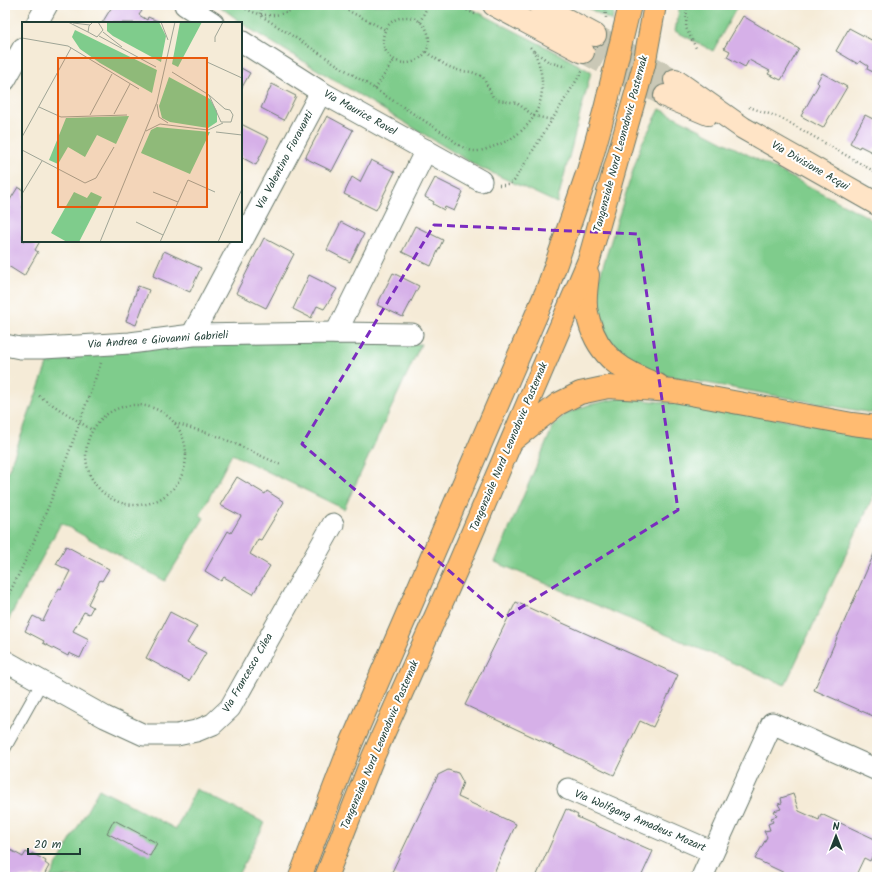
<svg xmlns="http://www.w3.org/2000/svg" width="882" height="882" font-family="Kalam,sans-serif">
<rect width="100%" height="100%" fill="#fff"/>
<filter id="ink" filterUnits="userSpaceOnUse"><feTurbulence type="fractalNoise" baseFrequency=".025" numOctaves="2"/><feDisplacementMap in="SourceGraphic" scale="8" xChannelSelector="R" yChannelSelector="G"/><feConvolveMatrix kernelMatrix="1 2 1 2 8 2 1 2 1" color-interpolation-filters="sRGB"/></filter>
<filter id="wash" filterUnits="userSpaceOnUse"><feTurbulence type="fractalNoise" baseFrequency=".012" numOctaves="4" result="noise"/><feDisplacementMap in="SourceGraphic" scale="16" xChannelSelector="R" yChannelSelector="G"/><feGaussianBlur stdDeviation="0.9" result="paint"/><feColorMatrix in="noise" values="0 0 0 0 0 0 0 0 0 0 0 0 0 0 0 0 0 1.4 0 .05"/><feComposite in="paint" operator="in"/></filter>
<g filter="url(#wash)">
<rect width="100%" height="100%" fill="#f5ebd7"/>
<g fill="#7fcc8c" stroke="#4f8460">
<polygon points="218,5 464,5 554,51 591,72 557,203 475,165 250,29"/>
<polygon points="583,5 615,5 612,21"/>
<polygon points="680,5 738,5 713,51 675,31"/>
<polygon points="660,109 866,216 877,224 877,414 667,376 638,366 618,351 604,336 596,307 598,282 641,145"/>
<polygon points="327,340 421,344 344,509 232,454 200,515 204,518 165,581 61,523 5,626 5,480 50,356 194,345"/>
<polygon points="621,398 683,404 877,434 877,488 785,685 495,562 553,427 565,414 588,405"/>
<polygon points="99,789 176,829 196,789 265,823 237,877 50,877"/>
</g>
<g id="blocks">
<g fill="#d6b0e8">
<polygon points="113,5 133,5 142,11 139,15 147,20 148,17 162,23 102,23"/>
<polygon points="743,16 799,49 781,80 768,74 770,71 749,60 745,67 727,57 730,51 724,48"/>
<polygon points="849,28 877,43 877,74 867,69 868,66 860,61 858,64 836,51"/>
<polygon points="241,68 250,73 241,89"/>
<polygon points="822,73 847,87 823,128 801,116 819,84 817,82"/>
<polygon points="272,84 296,96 284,120 261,108"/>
<polygon points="865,115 877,121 877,145 872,152 860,146 859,148 850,143"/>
<polygon points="327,116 353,130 332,171 305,158"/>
<polygon points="241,124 269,138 256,165 241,157"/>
<polygon points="371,160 395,172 376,210 344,194 352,177 360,182"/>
<polygon points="435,178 463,192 454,211 445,207 444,210 433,204 434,202 425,197"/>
<polygon points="18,187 23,190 23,241 40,241 35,250 38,252 24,276 5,264 5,208"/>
<polygon points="341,222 364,234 350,262 327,250"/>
<polygon points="415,226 443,240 431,266 402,252"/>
<polygon points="264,238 294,254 266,308 236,293"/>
<polygon points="164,251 201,268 190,292 153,276"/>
<polygon points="393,273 419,286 403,317 377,305"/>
<polygon points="309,275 337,289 324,309 317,306 311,318 293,309"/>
<polygon points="138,286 149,290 136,325 126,321"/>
<polygon points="237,477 265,494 267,491 284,502 261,540 258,539 250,554 270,566 253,594 224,577 221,581 205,571 228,531 231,533 241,516 220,505"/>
<polygon points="66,546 109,569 102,581 100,580 88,604 93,607 89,614 84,612 73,631 89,639 80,658 69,653 68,656 43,643 44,641 25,631 33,616 43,621 59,588 61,589 70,571 56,564"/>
<polygon points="877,547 877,708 873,716 814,690"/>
<polygon points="516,602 678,675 653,727 640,721 614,775 465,705"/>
<polygon points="170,612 197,626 187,643 206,653 189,681 146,658"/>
<polygon points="448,770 458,773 463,782 458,797 516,824 492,877 398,877 391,874 438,775"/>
<polygon points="793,794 799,811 819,820 821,814 877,840 877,846 870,861 864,858 855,877 793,877 755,859 767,837 764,831 770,830 768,824 773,822 771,818 777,816 774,811 781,809 778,804 782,803 781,798"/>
<polygon points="566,809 578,815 577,817 653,851 641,877 536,877"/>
<polygon points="114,820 157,843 150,856 107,833"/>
<polygon points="5,847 23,857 26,852 31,855 32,853 46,861 45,863 49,866 43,877 5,877"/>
</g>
</g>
</g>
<g filter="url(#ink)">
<use href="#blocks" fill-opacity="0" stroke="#6a7a6d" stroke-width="1"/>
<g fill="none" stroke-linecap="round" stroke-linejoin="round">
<g stroke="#cac8b6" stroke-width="22" stroke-dasharray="22 11" stroke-linecap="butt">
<polyline points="595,35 675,80"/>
<polyline points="583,52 665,96"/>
</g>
<g stroke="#6a7a6d" stroke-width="13">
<polyline id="lane" points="5,748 42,682"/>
</g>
<g stroke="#6a7a6d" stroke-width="23">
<g id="street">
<polyline points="185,5 213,23"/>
<polyline points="37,23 47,5"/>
<polyline points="241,41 321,92 481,181"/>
<polyline points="5,80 23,48"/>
<polyline points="336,333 426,150"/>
<polyline points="192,335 321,92"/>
<polyline points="5,345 20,348 43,348 130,343 192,335 336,333 412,334"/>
<polyline points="5,661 105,717 144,735 177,735 196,731 213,724 230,708 333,524"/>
<polyline points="568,789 713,852"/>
<polyline points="702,877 772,723 877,770"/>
</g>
</g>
<g stroke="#6a7a6d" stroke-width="24">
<g id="secondary">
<polyline points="494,5 583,52"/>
<polyline points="539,5 595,35"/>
<polyline points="675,80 743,128 877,204"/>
<polyline points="665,96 708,114"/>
</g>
</g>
<g stroke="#6a7a6d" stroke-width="24">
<g id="highway">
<path d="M588,275c-1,10 -3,21 -2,31 0,5 2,10 3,15 10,37 35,51 69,64"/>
<polyline points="513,440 558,404 580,393 608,387 674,391 852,424 877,427"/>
<polyline points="300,877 351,744 547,290 588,171 605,109 630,5"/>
<polyline points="326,877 373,757 458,566 589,260 644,65 655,5"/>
</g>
</g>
<g stroke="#6a7a6d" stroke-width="2.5" stroke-dasharray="1 3" stroke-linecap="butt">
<path d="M239,5c20,13 41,14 61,0"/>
<path d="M262,5l-2,10 188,121c7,6 16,14 26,15 6,1 15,-3 21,-5 33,-12 52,-38 46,-73 -2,-9 -4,-19 -11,-26"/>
<polyline points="337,5 386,30"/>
<polyline points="456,5 477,15"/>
<polyline points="605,5 606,18"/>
<polyline points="687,5 686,28 696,48"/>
<circle cx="406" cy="40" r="23"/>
<polyline points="420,22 428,5"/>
<polyline points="534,51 549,62 566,67"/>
<polyline points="426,52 447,66 460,71 472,72 483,77 493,97 498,100 517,103 534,116 553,120"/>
<polyline points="375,89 394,60"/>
<polyline points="749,107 781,118 877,173"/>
<polyline points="499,185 507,185 514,181 583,70"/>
<polyline points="39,396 92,430"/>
<circle cx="136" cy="455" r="50"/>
<polyline points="175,423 220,437 281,465"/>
<path d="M5,601c41,-76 66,-157 96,-238"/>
</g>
<use href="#lane" stroke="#fff" stroke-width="11"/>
<use href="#street" stroke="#fff" stroke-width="21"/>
<use href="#secondary" stroke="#ffe4c6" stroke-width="22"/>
<use href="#highway" stroke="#ffbb71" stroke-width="22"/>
</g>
</g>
<path fill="none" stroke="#7b2cbf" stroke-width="3" stroke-dasharray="8 5" stroke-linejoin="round" d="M434,225l204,9 40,276 -174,108 -202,-174z"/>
<g text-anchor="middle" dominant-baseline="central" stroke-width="4" stroke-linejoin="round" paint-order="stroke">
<g font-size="11" fill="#1f3d34" stroke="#fff">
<text transform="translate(360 113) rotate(29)">Via Maurice Ravel</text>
<text transform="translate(621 144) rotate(-75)">Tangenziale Nord Leonodovic Pasternak</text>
<text transform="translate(285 160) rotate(-62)">Via Valentino Fioravanti</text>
<text transform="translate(810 166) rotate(30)">Via Divisione Acqui</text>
<text transform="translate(158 340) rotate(-4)">Via Andrea e Giovanni Gabrieli</text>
<text transform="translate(509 447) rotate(-67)">Tangenziale Nord Leonodovic Pasternak</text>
<text transform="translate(248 673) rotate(-60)">Via Francesco Cilea</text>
<text transform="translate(380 745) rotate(-67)">Tangenziale Nord Leonodovic Pasternak</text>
<text transform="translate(640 821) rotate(23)">Via Wolfgang Amadeus Mozart</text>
</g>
</g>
<g transform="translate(22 22)">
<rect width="220" height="220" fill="#f5ebd7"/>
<path d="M85,0h52l7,14 -5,26 -48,-26 -6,-5zM158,0h22l-24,45 -6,-3zM53,8l82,40 -5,23 -52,-30 -20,-14 -8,-12zM147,55l41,22 7,12v11l-9,6 -38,-6 -8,-4 -3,-12zM107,94l-13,28 -19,-9 -12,22 -17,-10 -10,17 -9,-4 17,-42zM135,105l53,5 -20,42 -49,-21 10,-23zM52,170l13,6 4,-6 11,5 -23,45h-12l-16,-9z" fill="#7fcc8c"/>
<path fill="none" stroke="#9fa596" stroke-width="1" d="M46,0l20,10M71,0l-4,4 -1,6 9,5 6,-7 -5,-8M139,0l7,18M51,1l17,2M81,10l19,15M77,14l57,31M0,16l46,8 71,43M193,20v-5l8,-15M185,40l35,16M150,50l37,23 16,14 5,1 3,5 -2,7h-10l-12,-27M135,82l2,13 9,6M17,85l22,10 66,-2M92,92l16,-30M68,93l22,-41M124,109l14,-7 48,6 15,-7M194,110l26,3M0,115l49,-89M0,128l63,33 11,-5 18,-31M131,170l25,10M0,172l20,-33M114,200l27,13M78,220l57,-140 18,-80M138,220l28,-62 27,12M196,220l24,-53"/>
<path fill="#e8590c" fill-opacity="0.15" stroke="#e8590c" stroke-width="2" d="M36,36h149v149h-149z"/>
<rect width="220" height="220" fill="none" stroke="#1f3d34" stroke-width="2"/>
</g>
<rect width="882" height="882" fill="none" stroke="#fff" stroke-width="20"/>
<g transform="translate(836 836)" stroke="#ffffff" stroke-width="3" paint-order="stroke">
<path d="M0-3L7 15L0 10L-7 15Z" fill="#1f3d34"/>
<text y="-6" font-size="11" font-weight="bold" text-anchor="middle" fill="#1f3d34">N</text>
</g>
<path d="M28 848v6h52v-6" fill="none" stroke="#1f3d34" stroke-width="2"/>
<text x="34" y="848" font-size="12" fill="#1f3d34" stroke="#ffffff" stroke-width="3" paint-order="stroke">20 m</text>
</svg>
